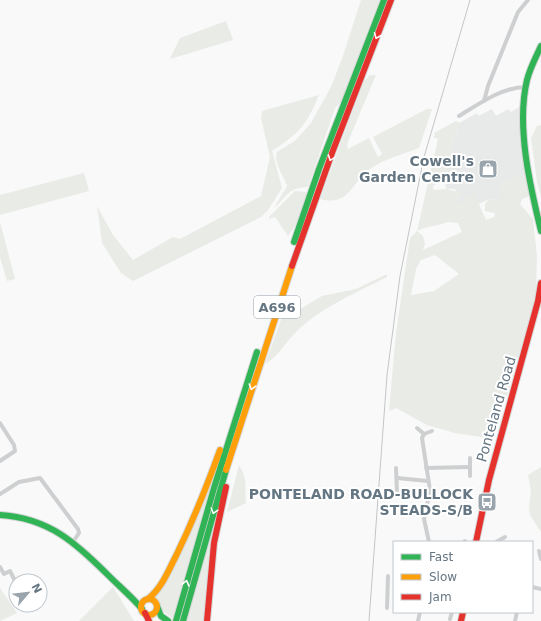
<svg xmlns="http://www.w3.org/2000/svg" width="541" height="621" font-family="'DejaVu Sans',sans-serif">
<rect width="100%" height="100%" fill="#f9f9f9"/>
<polygon fill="#e8e9e9" points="521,106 529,196 522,199 520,204 489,199 479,204 454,207 455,199 462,195 454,189 446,189 445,178 446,173 454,166 451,145 459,129 459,123 477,113 478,116 492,109 496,116 508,109 511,112"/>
<g fill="#e8ebe6" fill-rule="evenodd">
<path d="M361,0h19l-38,101 -7,7 -27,79c-21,1 -20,9 -34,21l13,-22c-3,-10 -14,-24 -10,-34l19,-12 15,-17 20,-36 12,-31z"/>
<polygon points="226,21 233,40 170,59 180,38"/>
<path d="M370,75h6l-29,69 1,5 21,-11 9,19 4,-3 -9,-17 54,-28h5l-13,39c-16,6 -35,11 -49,21 -19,13 -20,38 -50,30l44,-118z"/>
<path d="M319,95c-12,30 -21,39 -47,56l10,37 -14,22 -7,7 -128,64 -12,-8 -19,-30 -5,-37 16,29 20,25 40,-23 7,2 81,-43 9,-39 -9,-39 1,-7z"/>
<path d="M456,121l3,2v6l-8,16 7,18 -12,10 -1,5 -13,9 3,3 11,-1 14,3 3,3 -8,4v7l19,-13 12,27 8,-3 1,-4 -10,-2v-7l4,-5 15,2 -4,-10 -1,-9 12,-4 3,-3 13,-2 2,23 -7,3 -2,5 13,15 4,37 -1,36 -3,15 -39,132 -39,-6 -28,-8 -31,-17 -7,3 7,-78 14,-95 7,-7 21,-92 -5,-2 2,-2 -1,-2zM448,222l10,1 4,9 -39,18 2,-6 -2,-8 -6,-5c10,-5 20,-5 31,-9zM435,255l24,19 -25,17 -23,4 5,-26 5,-9z"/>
<polygon points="541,125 541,198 537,182 531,138 537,126"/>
<polygon points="84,173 89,191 0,215 0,195"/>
<polygon points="295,191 308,192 295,226 288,236 275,217 269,219 269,217"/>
<polygon points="0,222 15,279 7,281 0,257"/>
<path d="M387,274v3c-31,16 -65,30 -90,54 -11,10 -19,26 -32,33l18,-50 4,3 35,-21 34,-7z"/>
<path d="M239,465c10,17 5,20 7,38l-19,9z"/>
<polygon points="541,467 541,532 530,515 529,508 531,491 528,475"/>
<polygon points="213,479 173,619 161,609 155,598"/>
<polygon points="220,501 208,565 205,621 186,621"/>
<polygon points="113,587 134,621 79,621"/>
<polygon points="0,588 17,613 0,621"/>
</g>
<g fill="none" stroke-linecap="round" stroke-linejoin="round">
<g stroke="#d5d6d7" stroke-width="8">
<g id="fast">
<path d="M541,46c-5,11 -11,22 -14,34 -11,46 3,106 14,151"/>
<polyline points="294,242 319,169 384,0"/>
<path d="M0,515c49,3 76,28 109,61 11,11 23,21 33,33"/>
<polyline points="157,606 161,616 168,621"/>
<polyline points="176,621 214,488 257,352"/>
<polyline points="183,621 226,470"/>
</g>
</g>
<g stroke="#d5d6d7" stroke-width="8">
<g id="slow">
<polyline points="226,470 292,266"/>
<path d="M148,599c14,-11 20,-28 28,-43 17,-35 31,-70 44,-106"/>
<circle cx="149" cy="607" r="8"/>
</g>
</g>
<g stroke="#d5d6d7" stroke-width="8">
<g id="jam">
<polyline points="292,266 332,153 391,0"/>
<polyline points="476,542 489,480 538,301 541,283"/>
<polyline points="145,613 149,621"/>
<polyline points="207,621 214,543 226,487"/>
<polyline points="461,621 463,612"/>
</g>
</g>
<g stroke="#cecfd0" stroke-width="4">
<polyline points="484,101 488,86 518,12 528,0"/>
<path d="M459,116c20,-12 43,-29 67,-29"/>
<polyline points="0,423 14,445 15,451 0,461"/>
<polyline points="417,428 424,434"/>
<polyline points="424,434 422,438 430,490 424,519 429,542"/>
<polyline points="424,434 432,431"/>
<polyline points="396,468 397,494"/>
<polyline points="426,468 470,467"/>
<polyline points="470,476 470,458"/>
<polyline points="397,478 428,481"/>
<polyline points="0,494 19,482 40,478 78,529 79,533 73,542"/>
<polyline points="464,542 465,541"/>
<polyline points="496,542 505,537"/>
<polyline points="539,551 541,559"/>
<polyline points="0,567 4,574 10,571 16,583"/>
<polyline points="532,587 541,589"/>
<polyline points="387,608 388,576"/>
<polyline points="450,619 452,612"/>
<polyline points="418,621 420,612"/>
<polyline points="515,621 517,612"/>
</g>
<use href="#fast" stroke="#30b455" stroke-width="6"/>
<use href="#slow" stroke="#ff9f0a" stroke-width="6"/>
<use href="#jam" stroke="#e5322d" stroke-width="6"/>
<polyline stroke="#c3c5c6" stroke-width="1" points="369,621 387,375 400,276 424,157 470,0"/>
</g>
<defs><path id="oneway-chevron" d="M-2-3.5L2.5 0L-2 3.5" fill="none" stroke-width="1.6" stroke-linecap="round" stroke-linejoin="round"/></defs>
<g stroke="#fff">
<use href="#oneway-chevron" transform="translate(377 36) rotate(112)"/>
<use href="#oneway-chevron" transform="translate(331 158) rotate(110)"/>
<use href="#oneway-chevron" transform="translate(252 387) rotate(107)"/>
<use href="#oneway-chevron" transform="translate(214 511) rotate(107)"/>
<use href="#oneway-chevron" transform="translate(186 583) rotate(-75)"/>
</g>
<defs>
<g id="shop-square" transform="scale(1)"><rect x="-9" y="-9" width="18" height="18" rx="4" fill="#99a4ac" stroke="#fff"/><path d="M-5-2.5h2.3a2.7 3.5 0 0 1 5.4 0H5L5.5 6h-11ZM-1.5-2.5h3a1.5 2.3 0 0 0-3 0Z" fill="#fff"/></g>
<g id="bus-square" transform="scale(1)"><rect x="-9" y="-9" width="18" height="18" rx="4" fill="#99a4ac" stroke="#fff"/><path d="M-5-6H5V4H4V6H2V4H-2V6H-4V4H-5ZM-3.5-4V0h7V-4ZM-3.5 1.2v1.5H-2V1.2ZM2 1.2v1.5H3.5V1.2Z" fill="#fff"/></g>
</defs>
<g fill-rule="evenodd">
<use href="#shop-square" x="488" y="169"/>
<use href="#bus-square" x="487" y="502"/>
</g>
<g text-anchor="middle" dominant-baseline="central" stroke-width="4" stroke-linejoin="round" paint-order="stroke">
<rect fill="#fff" stroke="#939fa8" stroke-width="1" x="254" y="296" width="46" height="22" rx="3"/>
<g font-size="13" font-weight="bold" fill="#657683">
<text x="277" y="307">A696</text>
</g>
<g font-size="14" font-weight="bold" fill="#657683" stroke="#fff" text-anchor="end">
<text x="474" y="161">Cowell's<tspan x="474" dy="16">Garden Centre</tspan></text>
<text x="473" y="494">PONTELAND ROAD-BULLOCK<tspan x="473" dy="16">STEADS-S/B</tspan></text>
</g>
<g font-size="14" fill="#657683" stroke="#fff">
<text transform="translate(496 409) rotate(-74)">Ponteland Road</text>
</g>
</g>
<rect x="393" y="541" width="140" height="72" fill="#ffffff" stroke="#c1c8cd"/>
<rect x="401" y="554" width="20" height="6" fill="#30b455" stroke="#c1c8cd"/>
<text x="429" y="561" font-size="12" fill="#657683">Fast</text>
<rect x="401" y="574" width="20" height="6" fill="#ff9f0a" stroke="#c1c8cd"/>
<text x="429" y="581" font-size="12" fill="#657683">Slow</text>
<rect x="401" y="594" width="20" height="6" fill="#e5322d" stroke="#c1c8cd"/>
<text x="429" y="601" font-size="12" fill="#657683">Jam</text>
<g transform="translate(28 593) rotate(62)"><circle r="19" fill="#ffffff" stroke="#c1c8cd"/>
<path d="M0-3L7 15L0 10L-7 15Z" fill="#99a4ac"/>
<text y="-6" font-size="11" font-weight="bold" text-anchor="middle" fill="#657683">N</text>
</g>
</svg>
